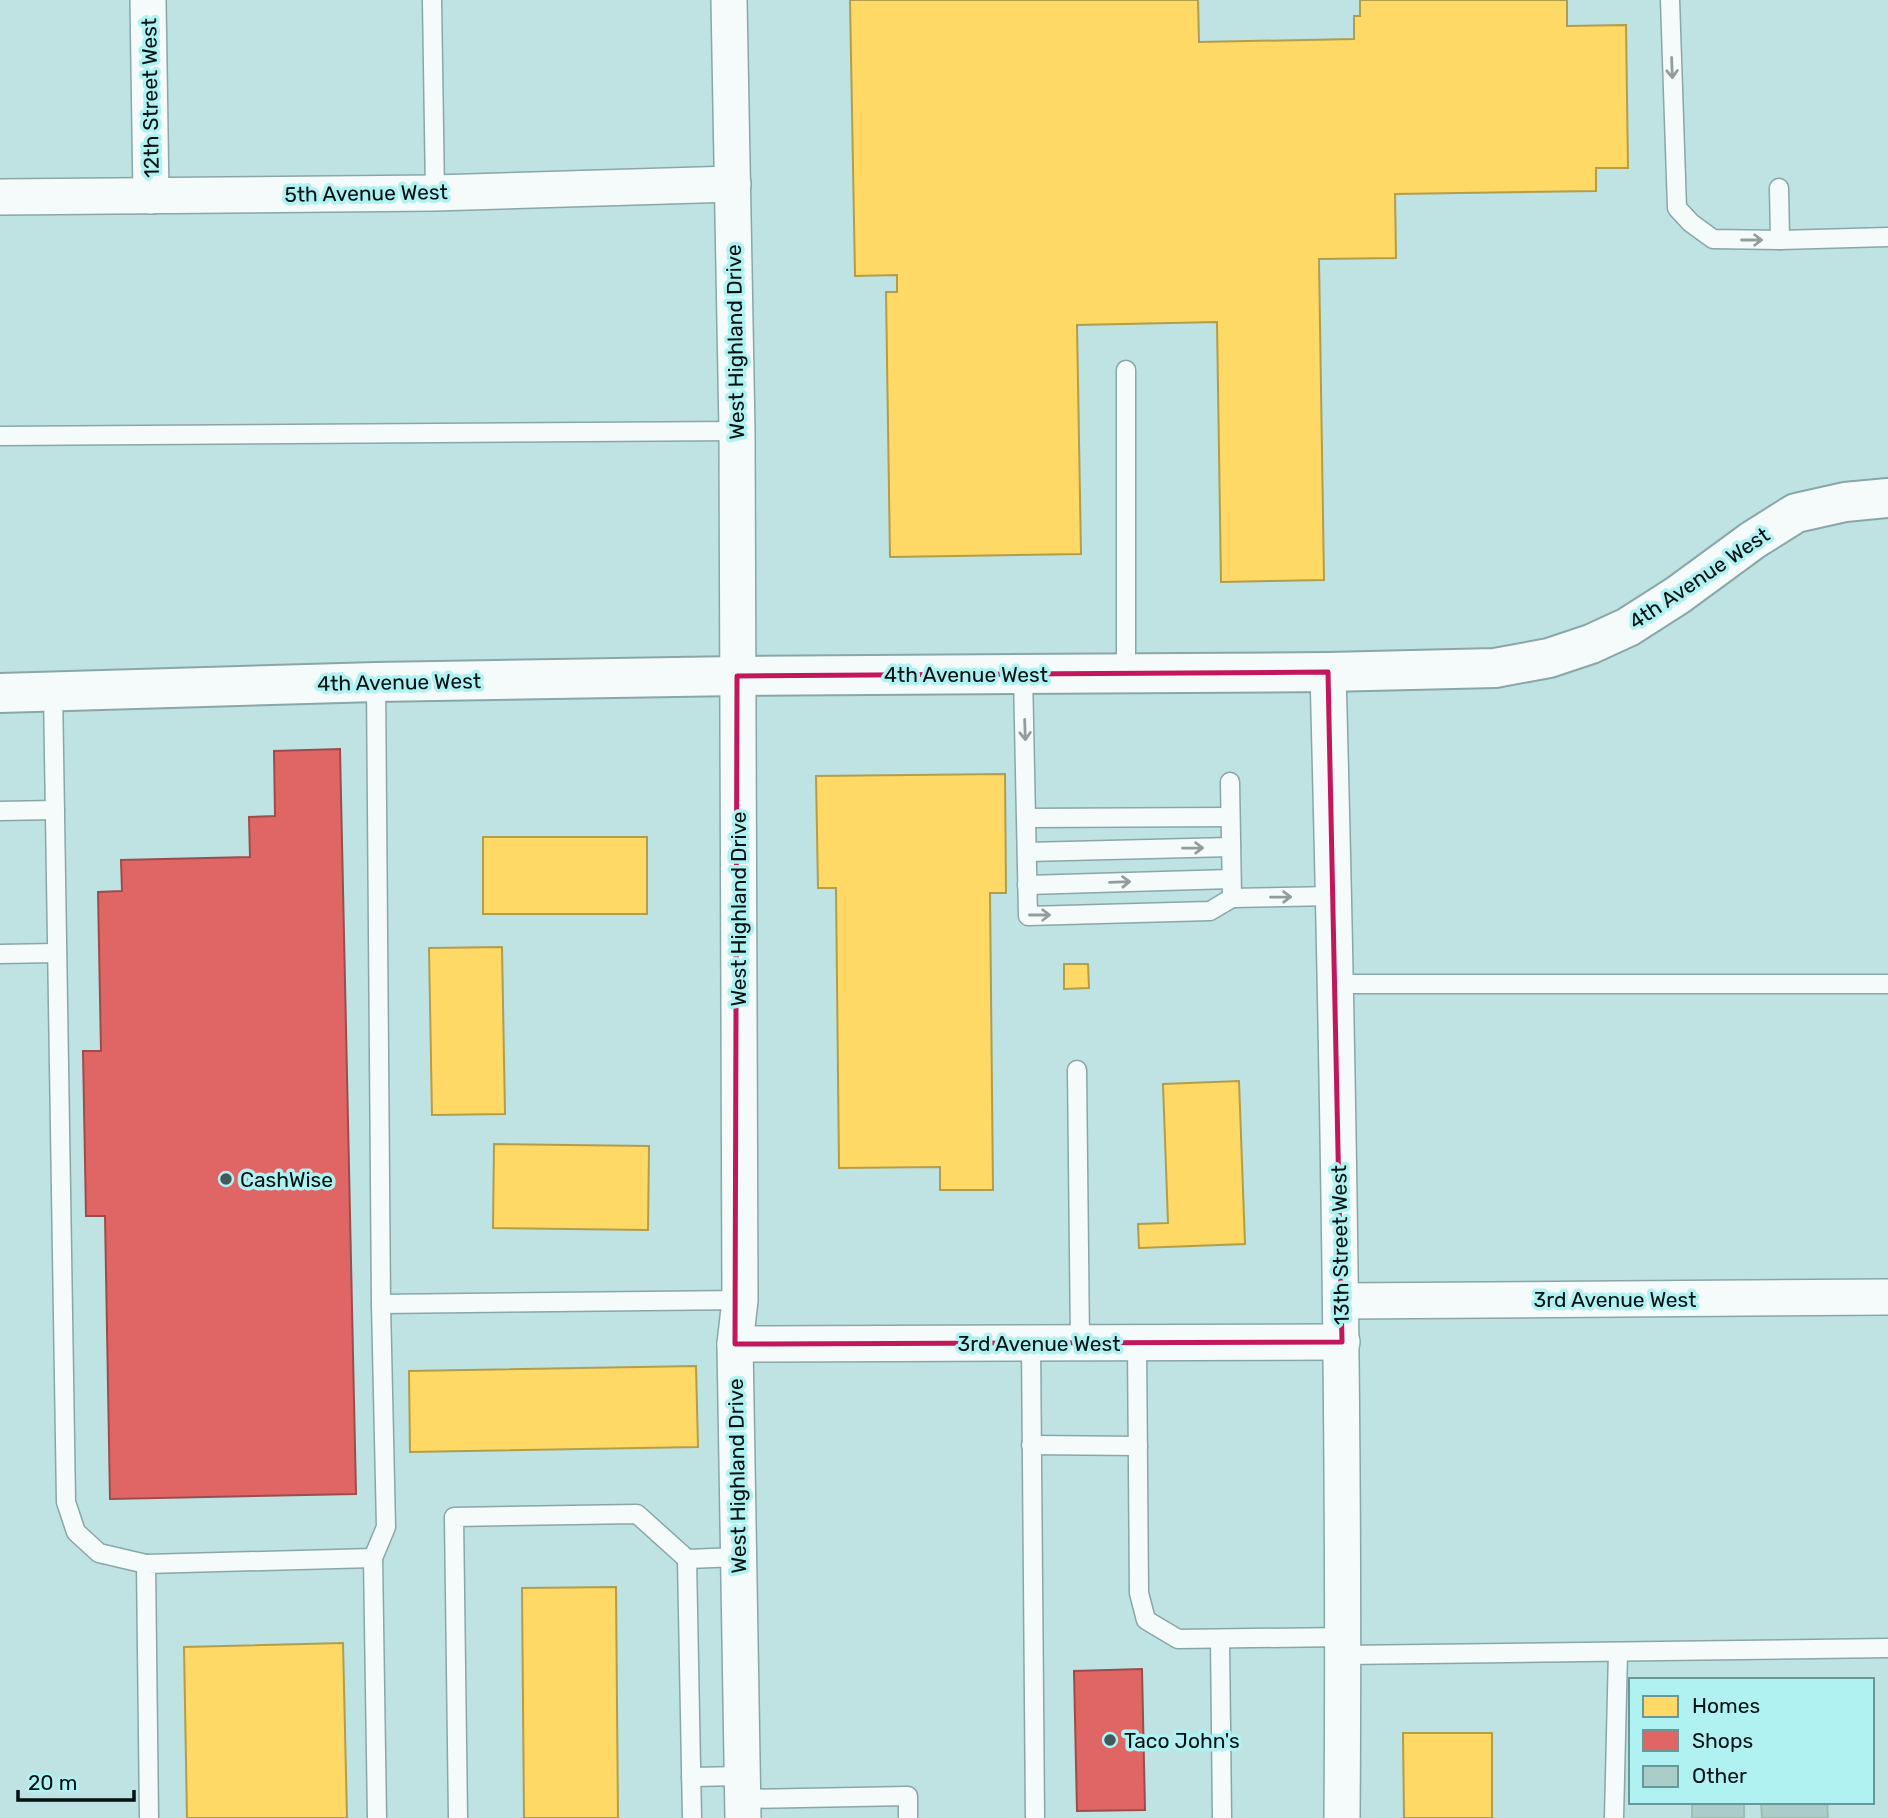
<svg xmlns="http://www.w3.org/2000/svg" width="1888" height="1818" font-family="Rubik,sans-serif">
<rect width="100%" height="100%" fill="#bfe2e3"/>
<g fill="#ffd966" stroke="#b29d4c" stroke-width="2">
<polygon points="850,0 1198,0 1199,42 1354,39 1354,16 1360,16 1360,0 1567,0 1567,26 1626,25 1628,168 1596,168 1596,191 1395,194 1396,258 1319,259 1324,580 1221,582 1217,322 1077,325 1081,554 890,557 886,292 897,292 897,275 855,276"/>
<polygon points="1005,774 1006,893 990,893 993,1190 940,1190 940,1167 839,1168 836,888 818,888 816,776"/>
<rect x="483" y="837" width="164" height="77"/>
<polygon points="502,947 505,1114 432,1115 429,948"/>
<polygon points="1064,964 1088,964 1089,988 1064,989"/>
<polygon points="1239,1081 1245,1244 1139,1248 1138,1224 1168,1223 1163,1084"/>
<polygon points="494,1144 649,1146 648,1230 493,1228"/>
<polygon points="696,1366 698,1447 410,1452 409,1371"/>
<polygon points="616,1587 618,1818 524,1818 522,1588"/>
<polygon points="343,1643 347,1818 187,1818 184,1647"/>
<polygon points="1403,1733 1492,1733 1492,1818 1404,1818"/>
</g>
<g fill="#e06666" stroke="#9d4c4c" stroke-width="2">
<polygon points="340,749 356,1494 110,1499 105,1216 86,1216 83,1051 101,1051 98,892 122,891 121,860 250,857 249,817 275,816 274,751"/>
<polygon points="1142,1669 1145,1810 1077,1811 1074,1671"/>
</g>
<g fill="#aacdc8" stroke="#a0bcb9" stroke-width="2">
<rect x="1692" y="1802" width="52" height="16"/>
<polygon points="1761,1802 1827,1802 1828,1818 1762,1818"/>
</g>
<g fill="none" stroke-linecap="round" stroke-linejoin="round">
<g stroke="#8aa6a7" stroke-width="21">
<g id="service">
<polyline points="432,0 435,193"/>
<polyline points="1670,0 1677,208 1691,223 1713,239 1780,240 1888,237"/>
<polyline points="1779,188 1780,240"/>
<polyline points="1126,370 1126,673"/>
<polyline points="0,436 737,431"/>
<polyline points="1023,674 1028,916 1210,911 1232,898"/>
<polyline points="53,691 66,1502 76,1532 99,1553 146,1564"/>
<polyline points="1230,782 1232,898 1334,896"/>
<polyline points="0,811 55,810"/>
<polyline points="1027,818 1230,817"/>
<polyline points="1027,852 1231,847"/>
<polyline points="1027,885 1231,879"/>
<polyline points="0,954 57,953"/>
<polyline points="1336,984 1888,984"/>
<polyline points="1077,1070 1080,1343"/>
<polyline points="381,1304 740,1300"/>
<polyline points="1031,1343 1035,1818"/>
<polyline points="1137,1343 1139,1593 1146,1620 1178,1639 1344,1637"/>
<polyline points="1031,1445 1138,1446"/>
<polyline points="373,1558 377,1818"/>
<polyline points="687,1559 692,1818"/>
<polyline points="1220,1639 1222,1818"/>
<polyline points="1344,1655 1888,1648"/>
<polyline points="691,1777 742,1776"/>
<polyline points="743,1799 908,1796 908,1818"/>
<polyline points="149,1818 146,1564 373,1558 386,1527 381,1304 376,682"/>
<polyline points="458,1818 454,1517 637,1514 687,1559 739,1557"/>
<polyline points="1614,1818 1618,1652"/>
</g>
</g>
<g stroke="#8aa6a7" stroke-width="38">
<g id="minor">
<polyline points="148,0 151,196"/>
<polyline points="729,0 737,431 740,1300 735,1344 743,1818"/>
<polyline points="0,197 435,193 733,184"/>
<path d="M1328,672c10,382 17,764 14,1146"/>
<polyline points="1342,1301 1888,1297"/>
<polyline points="735,1344 1342,1342"/>
</g>
</g>
<g stroke="#8aa6a7" stroke-width="42">
<polyline id="tertiary" points="0,693 376,682 737,676 1328,672 1495,668 1549,658 1591,644 1628,627 1678,595 1753,540 1796,513 1845,502 1888,498"/>
</g>
<use href="#service" stroke="#f5fbfb" stroke-width="18"/>
<use href="#minor" stroke="#f5fbfb" stroke-width="35"/>
<use href="#tertiary" stroke="#f5fbfb" stroke-width="38"/>
</g>
<defs><path id="oneway-shaft" d="M-6 0H5M1.5-3L5.5 0L1.5 3" fill="none" stroke-width="1.6" stroke-linecap="round" stroke-linejoin="round" transform="scale(1.75)"/></defs>
<g stroke="#939d9d">
<use href="#oneway-shaft" transform="translate(1672 68) rotate(88)"/>
<use href="#oneway-shaft" transform="translate(1752 240)"/>
<use href="#oneway-shaft" transform="translate(1025 730) rotate(88)"/>
<use href="#oneway-shaft" transform="translate(1193 848) rotate(-1)"/>
<use href="#oneway-shaft" transform="translate(1120 882) rotate(-2)"/>
<use href="#oneway-shaft" transform="translate(1281 897) rotate(-1)"/>
<use href="#oneway-shaft" transform="translate(1040 915)"/>
</g>
<path fill="none" stroke="#c2185b" stroke-width="5" stroke-linejoin="round" d="M1328,672l14,670 -607,2 2,-668z"/>
<g fill="#435a5a" stroke="#b0f1f2" stroke-width="2.5">
<circle cx="226" cy="1179" r="7"/>
<circle cx="1110" cy="1740" r="7"/>
</g>
<g text-anchor="middle" dominant-baseline="central" stroke-width="7" stroke-linejoin="round" paint-order="stroke">
<g font-size="21" fill="#011" stroke="#b0f1f2">
<text transform="translate(150 98) rotate(-91)">12th Street West</text>
<text transform="translate(366 193) rotate(-1)">5th Avenue West</text>
<text transform="translate(735 342) rotate(-91)">West Highland Drive</text>
<text transform="translate(1699 578) rotate(-34)">4th Avenue West</text>
<text x="966" y="674">4th Avenue West</text>
<text transform="translate(399 682) rotate(-1)">4th Avenue West</text>
<text transform="translate(738 909) rotate(-90)">West Highland Drive</text>
<text transform="translate(1340 1245) rotate(-91)">13th Street West</text>
<text x="1615" y="1299">3rd Avenue West</text>
<text x="1039" y="1343">3rd Avenue West</text>
<text transform="translate(737 1476) rotate(-91)">West Highland Drive</text>
</g>
<g font-size="21" fill="#011" stroke="#b0f1f2" text-anchor="start">
<text x="240" y="1179">CashWise</text>
<text x="1124" y="1740">Taco John's</text>
</g>
</g>
<rect x="1629" y="1678" width="245" height="126" fill="#b0f1f2" stroke="#6a9798" stroke-width="2"/>
<rect x="1643" y="1696" width="35" height="21" fill="#ffd966" stroke="#6a9798" stroke-width="2"/>
<text x="1692" y="1713" font-size="21" fill="#001111">Homes</text>
<rect x="1643" y="1730" width="35" height="21" fill="#e06666" stroke="#6a9798" stroke-width="2"/>
<text x="1692" y="1748" font-size="21" fill="#001111">Shops</text>
<rect x="1643" y="1766" width="35" height="21" fill="#aacdc8" stroke="#6a9798" stroke-width="2"/>
<text x="1692" y="1783" font-size="21" fill="#001111">Other</text>
<path d="M18 1790v10h116v-10" fill="none" stroke="#001111" stroke-width="3.5"/>
<text x="28" y="1790" font-size="21" fill="#001111" stroke="#b0f1f2" stroke-width="5" paint-order="stroke">20 m</text>
</svg>
